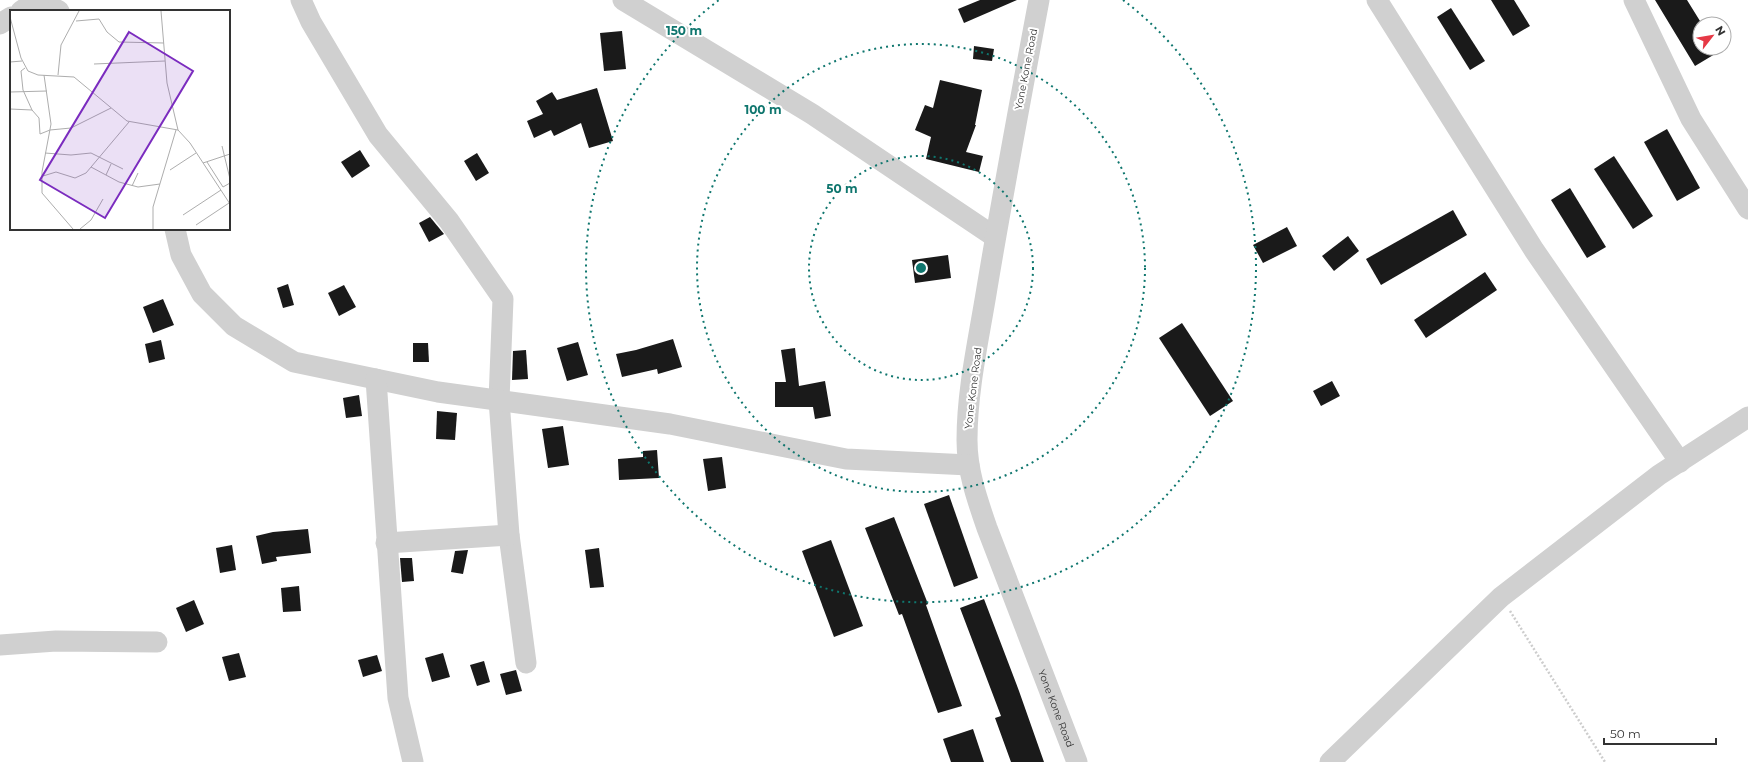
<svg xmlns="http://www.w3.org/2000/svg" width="1748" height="762" font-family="Montserrat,sans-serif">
<rect width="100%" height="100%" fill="#fff"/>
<g fill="#1a1a1a">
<polygon points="980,0 1017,0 964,23 958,9"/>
<polygon points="1491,0 1514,0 1530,26 1513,36"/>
<polygon points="1655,0 1687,0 1700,21 1700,48 1725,48 1695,66"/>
<polygon points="1451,8 1485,61 1470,70 1437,17"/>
<polygon points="622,31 626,69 604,71 600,33"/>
<polygon points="974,46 994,49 992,61 973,59"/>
<polygon points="940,80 982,90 975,125 976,125 966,152 983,156 979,172 926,159 931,137 915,130 925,105 933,108"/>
<polygon points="597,88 613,141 589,148 581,123 554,136 551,130 534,138 527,121 543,114 536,101 552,92 557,100"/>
<polygon points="1667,129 1700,188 1677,201 1644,142"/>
<polygon points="360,150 370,166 352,178 341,162"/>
<polygon points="477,153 489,173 476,181 464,161"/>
<polygon points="1614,156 1653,216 1633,229 1594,169"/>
<polygon points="1570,188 1606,247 1587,258 1551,200"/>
<polygon points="1453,210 1467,235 1381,285 1366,259"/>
<polygon points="430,217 444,234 429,242 419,223"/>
<polygon points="1287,227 1297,246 1263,263 1253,245"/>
<polygon points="1348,236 1359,251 1334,271 1322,256"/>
<polygon points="948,255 951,278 915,283 912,260"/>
<polygon points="1485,272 1497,290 1426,338 1414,320"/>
<polygon points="288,284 294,305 283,308 277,288"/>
<polygon points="344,285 356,307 339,316 328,293"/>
<polygon points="163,299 174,325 153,333 143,307"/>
<polygon points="1182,323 1233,401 1210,416 1159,338"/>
<polygon points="673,339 682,367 658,374 657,369 622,377 616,354 636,350"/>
<polygon points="161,340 165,359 149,363 145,344"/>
<polygon points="578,342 588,375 567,381 557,348"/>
<polygon points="413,343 428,343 429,362 413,362"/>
<polygon points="795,348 799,386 825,381 831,416 815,419 813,407 775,407 775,382 786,382 781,350"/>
<polygon points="526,350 528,379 512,380 513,351"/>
<polygon points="1332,381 1340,396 1321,406 1313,391"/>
<polygon points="359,395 362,416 346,418 343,398"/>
<polygon points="437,411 457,413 455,440 436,439"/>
<polygon points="563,426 569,465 548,468 542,429"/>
<polygon points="657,450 659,478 619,480 618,459 643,457 643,451"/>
<polygon points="722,457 726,488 708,491 703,459"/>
<polygon points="949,495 978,578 954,587 924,504"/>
<polygon points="894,517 928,604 926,605 962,706 938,713 902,614 899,615 865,528"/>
<polygon points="308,529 311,553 276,557 277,561 262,564 256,536 273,532"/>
<polygon points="831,540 863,626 834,637 802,551"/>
<polygon points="232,545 236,570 220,573 216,548"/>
<polygon points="599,548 604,587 590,588 585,550"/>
<polygon points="468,550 463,574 451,572 455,551"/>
<polygon points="400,558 412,558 414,581 402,582"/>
<polygon points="299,586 301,611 283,612 281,588"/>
<polygon points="984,599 1019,691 1044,762 1011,762 995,718 1001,716 960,608"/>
<polygon points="194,600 204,624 186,632 176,608"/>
<polygon points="239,653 246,677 229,681 222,657"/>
<polygon points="443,653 450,677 432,682 425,658"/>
<polygon points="377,655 382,671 363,677 358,660"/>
<polygon points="484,661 490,682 477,686 470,665"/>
<polygon points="516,670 522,691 506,695 500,674"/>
<polygon points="973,729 984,762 951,762 943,739"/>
</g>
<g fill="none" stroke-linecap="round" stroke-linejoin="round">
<polyline stroke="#cdcdcd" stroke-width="2.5" stroke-dasharray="2 2" stroke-linecap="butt" points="1510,611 1605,762"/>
<g stroke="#d0d0d0" stroke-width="21">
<polyline points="39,0 59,11"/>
<polyline points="301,0 311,22 378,135 449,221 503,299 499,400 509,535 526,663"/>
<polyline points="623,0 812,114 995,237"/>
<path id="s1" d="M1039,0c-18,96 -36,192 -52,288 -8,50 -20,101 -20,152 0,31 10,59 20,88l90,234"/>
<polyline points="1377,0 1534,250 1680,462"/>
<polyline points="1634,0 1691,119 1748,209"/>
<polyline points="21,11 38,0"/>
<polyline points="0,24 11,17"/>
<polyline points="175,229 181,255 202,294 234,326 294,362 438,392 670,424 846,459 969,465"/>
<polyline points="376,379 398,698 413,762"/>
<polyline points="386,543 509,535"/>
<polyline points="0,645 56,641 157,642"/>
<polyline points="1330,762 1501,597 1659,475 1748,417"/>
</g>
</g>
<g fill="none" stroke="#0f766e" stroke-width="2" stroke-dasharray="2 4">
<circle cx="921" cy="268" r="112"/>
<circle cx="921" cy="268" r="224"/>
<path d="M1123 0A335 335 0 1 1 719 0"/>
</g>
<g text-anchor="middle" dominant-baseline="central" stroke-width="4" stroke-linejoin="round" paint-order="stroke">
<g font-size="10" fill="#333" stroke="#fff">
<text transform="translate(1026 69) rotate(-79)">Yone Kone Road</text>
<text transform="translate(973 388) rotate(-83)">Yone Kone Road</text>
<text stroke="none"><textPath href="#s1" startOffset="730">Yone Kone Road</textPath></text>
</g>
</g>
<g transform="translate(10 10)">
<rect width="220" height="220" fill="#fff"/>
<path fill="none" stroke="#adadad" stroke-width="1" d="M151,1l6,72 11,47M0,7l11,41 7,13 10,4 36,2 53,44 51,9 12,13 40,61M66,11l23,-2 8,13 12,10 45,1M0,52l12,-1M84,54l71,-3M15,58l-4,3 2,19 9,20 7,8 1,16 10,-4 21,-2 40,-20M34,65l7,49 -9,48v21l31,36M48,65l3,-30 18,-34M0,82l37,-1M0,99l22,1M212,136l8,33M35,143l26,2 20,-2 32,16M197,152l16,25 7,-4M193,153l27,-9M81,157l28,15 19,5 22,-3M160,160l26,-17M96,165l5,-11M33,166l13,-4 19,6 11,-5 43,-51M122,176l6,-13M173,205l38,-25M186,215l33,-22M70,219l11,-9 12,-21M143,219v-22l23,-77"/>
<path fill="#7b2cbf" fill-opacity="0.15" stroke="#7b2cbf" stroke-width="2" d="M119,22l64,39 -88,147 -65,-38z"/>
<rect width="220" height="220" fill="none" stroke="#333" stroke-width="2"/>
</g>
<circle cx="921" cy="268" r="6" fill="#0f766e" stroke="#fff" stroke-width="2"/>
<g font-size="12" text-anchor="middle" font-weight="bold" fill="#0f766e" stroke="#fff" stroke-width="4" stroke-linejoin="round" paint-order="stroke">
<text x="684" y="35">150 m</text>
<text x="763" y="114">100 m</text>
<text x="842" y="193">50 m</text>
</g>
<g transform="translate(1712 36) rotate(59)"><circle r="19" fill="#ffffff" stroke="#adadad"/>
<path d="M0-3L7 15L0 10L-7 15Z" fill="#e63946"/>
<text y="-6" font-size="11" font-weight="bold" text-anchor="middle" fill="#333333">N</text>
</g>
<path d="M1604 738v6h112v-6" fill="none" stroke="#333333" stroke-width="2"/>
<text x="1610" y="738" font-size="12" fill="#333333" stroke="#ffffff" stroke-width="3" paint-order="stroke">50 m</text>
</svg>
